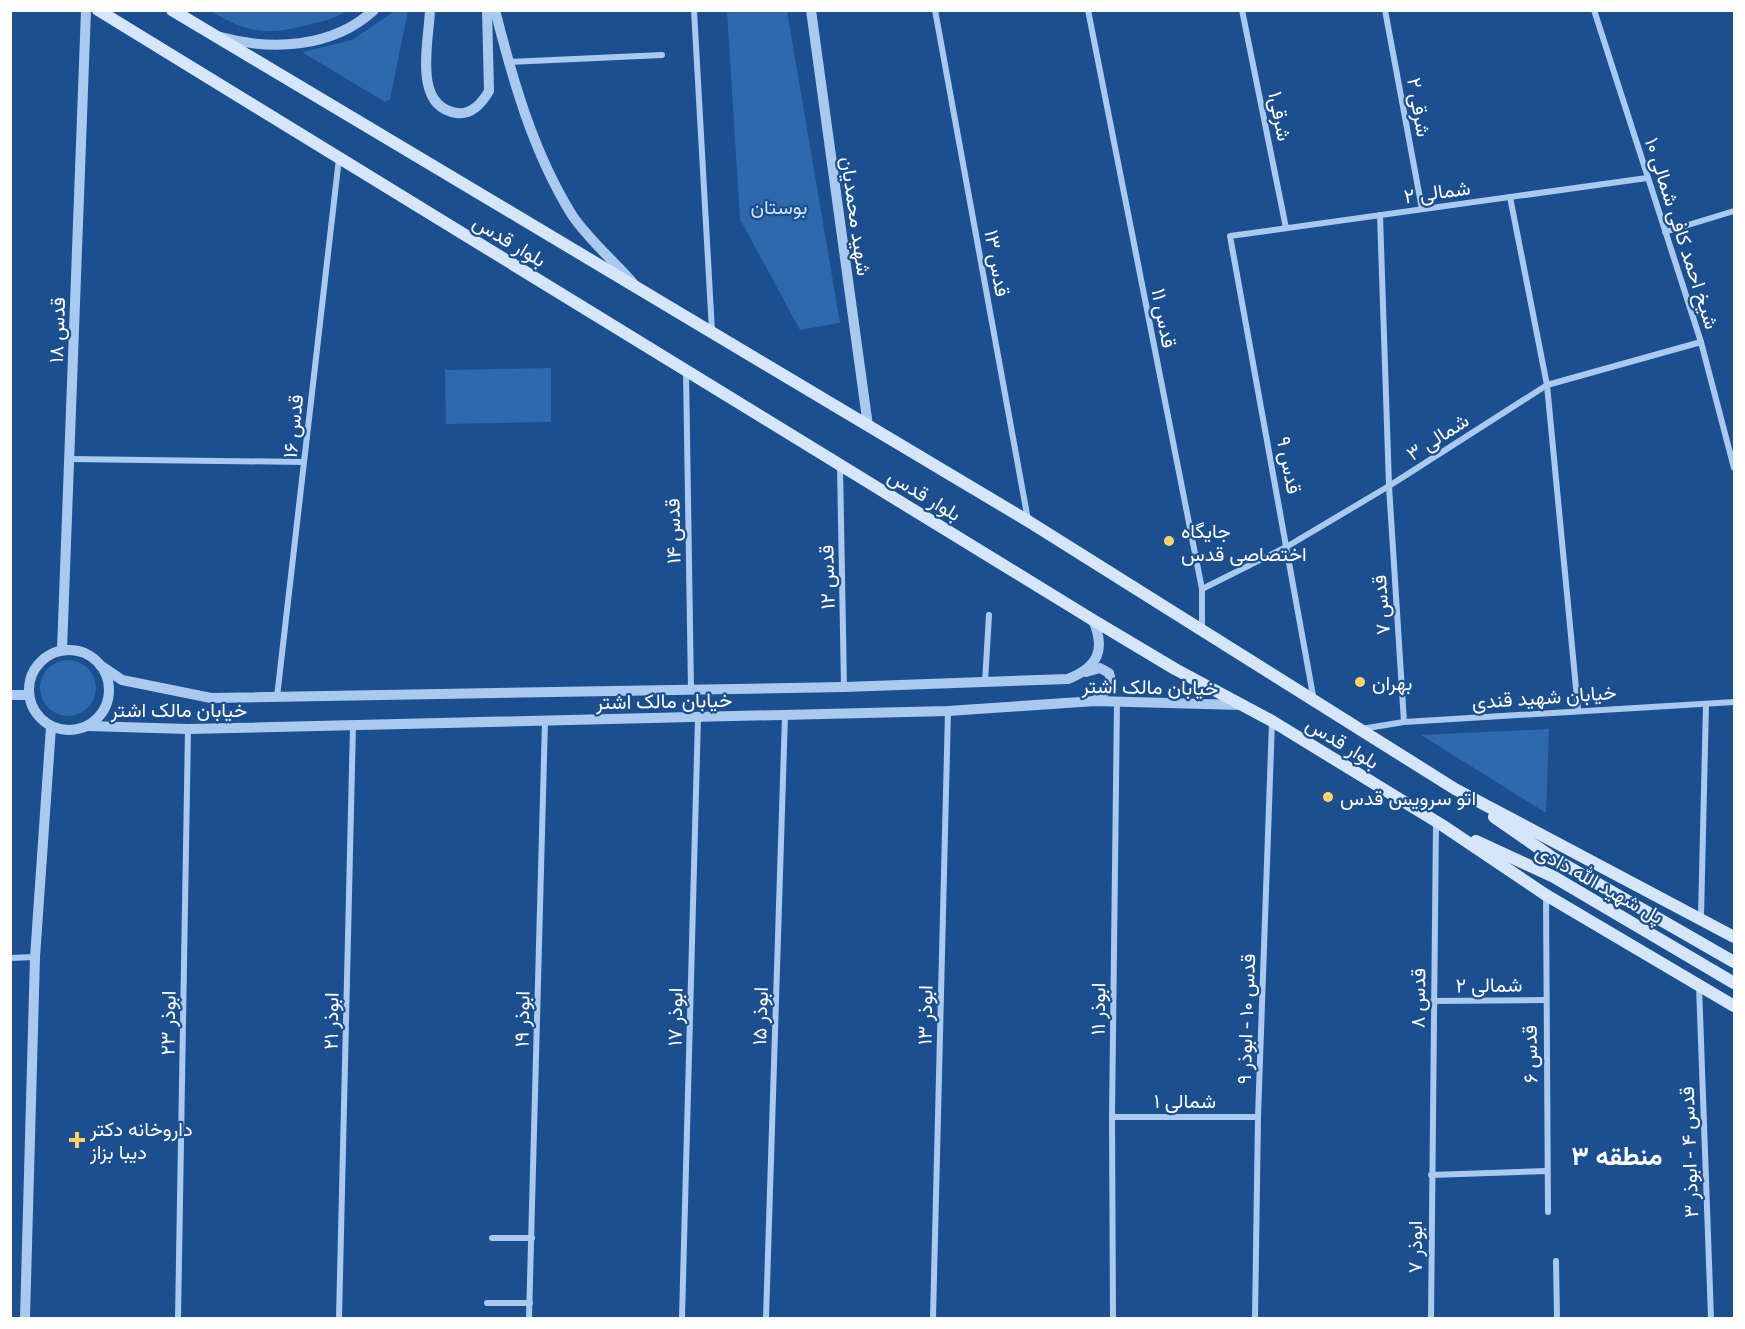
<svg xmlns="http://www.w3.org/2000/svg" width="1745" height="1329" font-family="'Golos Text',Vazirmatn,sans-serif">
<rect width="100%" height="100%" fill="#1b4f8f"/>
<g fill="#2e69ad">
<polygon points="396,10 408,11 390,99 385,102 302,52 352,40"/>
<path d="M211,11h136c-13,8 -25,10 -39,14 -41,10 -61,9 -97,-14z"/>
<polygon points="727,11 787,11 840,323 800,330 740,219"/>
<polygon points="551,368 551,422 446,424 445,370"/>
<circle cx="68" cy="688" r="28"/>
<polygon points="1549,729 1546,813 1421,735"/>
</g>
<g fill="none" stroke-linecap="round" stroke-linejoin="round">
<g stroke="#a9c9ee" stroke-width="6">
<polyline points="694,10 712,331"/>
<polyline points="935,10 1028,520"/>
<polyline points="1088,10 1202,589 1202,631"/>
<polyline points="1242,10 1286,228"/>
<polyline points="1385,10 1422,209"/>
<polyline points="1594,10 1701,342 1734,468"/>
<polyline points="509,62 662,55"/>
<polyline points="1510,197 1547,385 1578,709"/>
<polyline points="1380,215 1389,486 1404,722"/>
<polyline points="1665,232 1734,211"/>
<polyline points="686,371 691,690"/>
<polyline points="69,459 304,462"/>
<polyline points="840,466 844,687"/>
<polyline points="1202,589 1288,546 1389,486 1547,385 1701,342"/>
<polyline points="985,682 989,615"/>
<polyline points="277,697 339,158"/>
<polyline points="1314,701 1230,236 1647,178"/>
<polyline points="1361,729 1404,722 1734,702"/>
<polyline points="1546,895 1548,1212"/>
<polyline points="1701,917 1706,704"/>
<polyline points="10,958 35,957"/>
<polyline points="1699,986 1711,1318"/>
<polyline points="1433,1001 1545,1000"/>
<polyline points="1112,1117 1258,1117"/>
<polyline points="1431,1175 1547,1171"/>
<polyline points="492,1238 532,1238"/>
<polyline points="1556,1261 1557,1318"/>
<polyline points="487,1303 530,1303"/>
<polyline points="178,1318 188,729"/>
<polyline points="339,1318 353,725"/>
<polyline points="529,1318 545,721"/>
<polyline points="682,1318 698,717"/>
<polyline points="766,1318 785,715"/>
<polyline points="933,1318 948,711"/>
<polyline points="1113,1318 1112,1117 1117,701"/>
<polyline points="1255,1318 1258,1117 1272,721"/>
<polyline points="1431,1318 1436,821"/>
</g>
<g stroke="#a9c9ee" stroke-width="10">
<path d="M430,10c-1,31 -18,97 27,103 15,2 25,-10 32,-22l-2,-81"/>
<path d="M495,10c18,71 38,142 77,205 16,24 42,46 61,68"/>
<polyline points="811,10 868,426"/>
<path d="M221,37c51,14 112,11 153,-27"/>
<circle cx="69" cy="690" r="40"/>
<polyline points="62,650 86,10"/>
<path d="M100,665l22,15 89,18 633,-11 224,-8c30,-12 38,-29 25,-59"/>
<path d="M1086,672l14,-4 9,5c5,13 -5,20 -14,28"/>
<polyline points="10,695 28,695"/>
<polyline points="88,726 188,729 948,711 1095,701 1241,705"/>
<polyline points="25,1318 35,957 51,727"/>
</g>
<g stroke="#d6e6fa" stroke-width="12">
<polyline points="98,10 1093,620 1175,669 1272,721 1442,825 1546,895 1734,1006"/>
<polyline points="172,10 1028,521 1455,789 1734,937"/>
<polyline points="1494,817 1553,858 1734,962"/>
<polyline points="1476,841 1554,877 1734,983"/>
</g>
</g>
<g fill="#ffd166" stroke="#1b4f8f" stroke-width="2">
<circle cx="1169" cy="541" r="6"/>
<circle cx="1360" cy="682" r="6"/>
<circle cx="1328" cy="797" r="6"/>
<path d="M74 1131h6v6h6v6h-6v6h-6v-6h-6v-6h6z"/>
</g>
<g text-anchor="middle" dominant-baseline="central" stroke-width="4.5" stroke-linejoin="round" paint-order="stroke">
<g font-size="20" fill="#fff" stroke="#1b4f8f">
<text transform="translate(1420 107) rotate(80)">شرقی ۲</text>
<text transform="translate(1281 116) rotate(79)">شرقی۱</text>
<text transform="translate(1437 191) rotate(-8)">شمالی ۲</text>
<text transform="translate(857 216) rotate(82)">شهید محمدیان</text>
<text transform="translate(1683 233) rotate(72)">شیخ احمد کافی شمالی ۱۰</text>
<text transform="translate(510 240) rotate(31)">بلوار قدس</text>
<text transform="translate(998 263) rotate(80)">قدس ۱۳</text>
<text transform="translate(1165 318) rotate(79)">قدس ۱۱</text>
<text transform="translate(56 330) rotate(-88)">قدس ۱۸</text>
<text transform="translate(292 426) rotate(-84)">قدس ۱۶</text>
<text transform="translate(1437 436) rotate(-33)">شمالی ۳</text>
<text transform="translate(1290 465) rotate(79)">قدس ۹</text>
<text transform="translate(925 494) rotate(31)">بلوار قدس</text>
<text transform="translate(672 531) rotate(-91)">قدس ۱۴</text>
<text transform="translate(826 577) rotate(-91)">قدس ۱۲</text>
<text transform="translate(1380 605) rotate(-94)">قدس ۷</text>
<text transform="translate(1150 686) rotate(1)">خیابان مالک اشتر</text>
<text transform="translate(1544 696) rotate(-4)">خیابان شهید قندی</text>
<text transform="translate(664 700) rotate(-1)">خیابان مالک اشتر</text>
<text x="179" y="709">خیابان مالک اشتر</text>
<text transform="translate(1343 742) rotate(31)">بلوار قدس</text>
<text transform="translate(1600 883) rotate(29)">پل شهید الله دادی</text>
<text transform="translate(1489 984) rotate(-1)">شمالی ۲</text>
<text transform="translate(1417 998) rotate(-89)">قدس ۸</text>
<text transform="translate(1097 1009) rotate(-89)">ابوذر ۱۱</text>
<text transform="translate(924 1015) rotate(-89)">ابوذر ۱۳</text>
<text transform="translate(759 1016) rotate(-88)">ابوذر ۱۵</text>
<text transform="translate(674 1017) rotate(-89)">ابوذر ۱۷</text>
<text transform="translate(521 1019) rotate(-89)">ابوذر ۱۹</text>
<text transform="translate(1245 1019) rotate(-88)">قدس ۱۰ - ابوذر ۹</text>
<text transform="translate(330 1021) rotate(-89)">ابوذر ۲۱</text>
<text transform="translate(167 1023) rotate(-89)">ابوذر ۲۳</text>
<text transform="translate(1529 1054) rotate(-91)">قدس ۶</text>
<text x="1185" y="1100">شمالی ۱</text>
<text transform="translate(1688 1152) rotate(-92)">قدس ۴ - ابوذر ۳</text>
<text transform="translate(1414 1247) rotate(-90)">ابوذر ۷</text>
</g>
<g font-size="20" fill="#cfe3fa" stroke="#1b4f8f">
<text x="779" y="206">بوستان</text>
</g>
<g font-size="20" fill="#fff" stroke="#1b4f8f" text-anchor="start">
<text x="1181" y="530">جایگاه<tspan x="1181" dy="23">اختصاصی قدس</tspan></text>
<text x="1372" y="682">بهران</text>
<text x="1340" y="797">اتو سرویس قدس</text>
<text x="90" y="1128">داروخانه دکتر<tspan x="90" dy="23">دیبا بزاز</tspan></text>
</g>
<g font-size="26" font-weight="bold" fill="#fff" stroke="#1b4f8f">
<text x="1617" y="1155">منطقه ۳</text>
</g>
</g>
<rect width="1745" height="1329" fill="none" stroke="#ffffff" stroke-width="24"/>
</svg>
